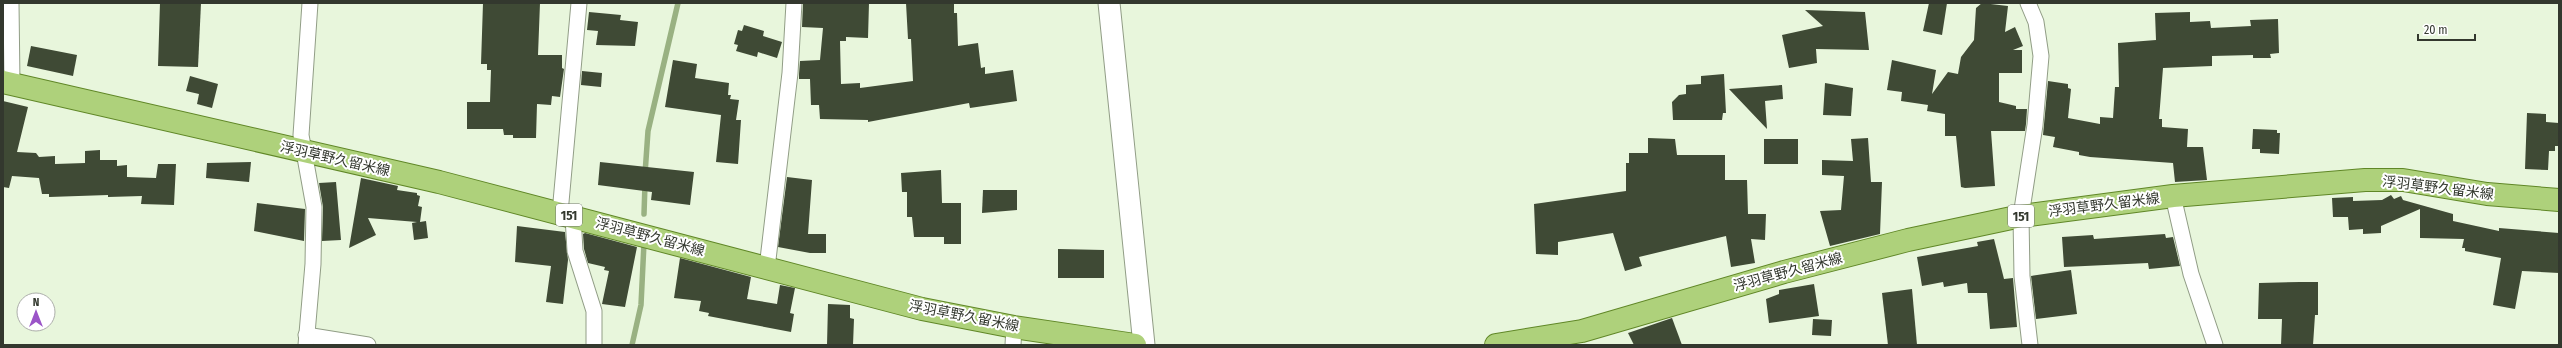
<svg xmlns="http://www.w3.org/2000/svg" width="2562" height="348" font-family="'Fira Sans Condensed','Noto Sans JP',sans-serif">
<rect width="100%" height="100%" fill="#e8f6dc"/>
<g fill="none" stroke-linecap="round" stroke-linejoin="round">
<g stroke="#99b182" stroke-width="5.5">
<polyline points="645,174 648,131 678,3"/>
<polyline points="644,214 645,184"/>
<polyline points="632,345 641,305 644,243"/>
</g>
</g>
<g fill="#3f4a35">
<polygon points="160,3 201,3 198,67 158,66"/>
<polygon points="483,3 540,3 538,55 562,55 562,68 564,69 560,97 552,96 551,105 537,104 536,138 513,138 513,135 504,135 503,129 467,129 467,102 490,102 491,70 487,70 487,64 481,64"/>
<polygon points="803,3 869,3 868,38 846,37 846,41 840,41 841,84 860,83 860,88 913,81 911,39 908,39 906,3 954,3 954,13 957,13 958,46 978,43 981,68 985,67 985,74 1013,70 1017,101 970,108 969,103 868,122 868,120 820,119 819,105 811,105 810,79 799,79 799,74 800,61 820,60 823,28 802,27"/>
<polygon points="1929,3 1947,3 1942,35 1923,31"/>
<polygon points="1982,3 2008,6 2005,32 2015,27 2023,46 2013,50 2022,50 2022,73 1999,73 1999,102 2016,106 2016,109 2027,109 2026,124 2025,131 1991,131 1995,186 1965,188 1961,187 1956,136 1945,136 1945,114 1927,111 1928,105 1901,101 1902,92 1887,90 1892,60 1936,70 1932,94 1948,72 1958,74 1961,57 1974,40 1976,8"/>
<polygon points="1805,10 1865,12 1869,50 1816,49 1817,63 1789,68 1782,35 1823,26"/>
<polygon points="589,12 621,15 620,20 638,22 635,46 596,45 598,31 587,30"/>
<polygon points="2190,12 2190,22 2210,21 2211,28 2251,26 2250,20 2278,19 2279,53 2270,54 2271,58 2253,58 2253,55 2212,56 2212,66 2163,68 2159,119 2162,119 2162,127 2188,129 2187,147 2203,147 2207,180 2175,182 2173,163 2090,157 2079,155 2079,152 2053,147 2055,137 2043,135 2048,81 2068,84 2068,88 2071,89 2068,118 2100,124 2100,117 2113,118 2115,87 2119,87 2118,43 2156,40 2155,13"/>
<polygon points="744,25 764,31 763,36 782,42 777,58 758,52 757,57 736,51 738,45 734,44 738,30 742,31"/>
<polygon points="31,46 77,55 73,76 27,66"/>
<polygon points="673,60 697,64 695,78 729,83 728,95 731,95 730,99 739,100 736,120 741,120 738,164 716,162 721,115 665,107"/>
<polygon points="582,71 602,73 601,87 581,85"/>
<polygon points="1724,74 1726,113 1723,113 1722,120 1673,120 1672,102 1679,95 1686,94 1686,85 1701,84 1701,76"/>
<polygon points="190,76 218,84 212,108 197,104 199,94 186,91"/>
<polygon points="1825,83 1853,88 1851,116 1823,115"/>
<polygon points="1782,85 1783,99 1765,101 1767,129 1729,89"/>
<polygon points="3,101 28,107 17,152 36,153 39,157 55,156 55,164 85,163 85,151 100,150 100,160 117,160 117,166 127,165 127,177 156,178 158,164 176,164 174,205 141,204 142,196 108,197 108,195 49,197 49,194 42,194 39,178 12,176 9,188 3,187"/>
<polygon points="2527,113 2546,114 2546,122 2559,123 2559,146 2555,146 2555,151 2549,151 2548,170 2525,169"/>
<polygon points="2253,129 2277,130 2277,133 2280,133 2279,154 2260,153 2260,149 2252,149"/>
<polygon points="1648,138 1675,139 1677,155 1725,155 1725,180 1747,180 1748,214 1766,214 1765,240 1751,239 1755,263 1731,267 1726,236 1639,257 1642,266 1625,271 1613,233 1558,242 1558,255 1536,254 1534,204 1626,191 1626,163 1629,163 1629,153 1648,153"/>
<polygon points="1868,138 1871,182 1882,182 1880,234 1830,246 1820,211 1841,210 1844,176 1822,175 1822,160 1853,161 1851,139"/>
<rect x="1764" y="139" width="34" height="25"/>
<polygon points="251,162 249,182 206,178 207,163"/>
<polygon points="600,162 694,172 690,205 651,200 652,192 598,185"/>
<polygon points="941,170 942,203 961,203 961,244 944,244 944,237 914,237 912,217 907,217 907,192 902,192 901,173"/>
<polygon points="787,177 812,180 808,234 826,234 826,253 810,253 778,247"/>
<polygon points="361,178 398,186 397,190 417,193 417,195 420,196 418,206 422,207 420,222 426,221 428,238 414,240 412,223 417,222 368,218 376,235 349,248"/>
<polygon points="336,182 341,240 322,241 323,207 319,183"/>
<polygon points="983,190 1017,190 1017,210 982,213"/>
<polygon points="2391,195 2394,199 2401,196 2403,200 2453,214 2453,221 2499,231 2499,228 2559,233 2559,273 2522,271 2515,309 2493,305 2501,258 2465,251 2465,248 2462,248 2464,239 2420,238 2420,209 2381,226 2381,233 2363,234 2363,229 2349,230 2348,217 2333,217 2332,198 2353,197 2353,201 2382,200"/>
<polygon points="257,203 305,209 304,241 254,231"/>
<polygon points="517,226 565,232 568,260 563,304 546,302 551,266 515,262"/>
<polygon points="585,233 637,247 625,307 602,304 609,271 604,270 605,267 588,263 584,249 583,234"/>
<polygon points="2165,234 2166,238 2173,237 2180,266 2149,269 2148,263 2064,267 2062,237 2093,235 2094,239"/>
<polygon points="1994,239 2004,279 2013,278 2017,327 1990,329 1987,293 1968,293 1967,283 1944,287 1943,282 1922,286 1917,257 1978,246 1977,242"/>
<polygon points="1058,249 1104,250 1104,278 1058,278"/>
<polygon points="680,258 751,277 747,299 777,304 780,285 795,288 790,313 794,314 791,332 708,316 709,313 699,311 701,301 674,298"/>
<polygon points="2071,270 2077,314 2036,319 2031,276"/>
<polygon points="2300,282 2318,282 2318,315 2315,315 2313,345 2281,345 2282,319 2258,319 2259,283"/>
<polygon points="1814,284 1819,316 1769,323 1766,299 1779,294 1779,290"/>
<polygon points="1912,289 1917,345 1888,345 1882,293"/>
<polygon points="828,304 850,305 850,318 854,319 853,345 827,345"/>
<polygon points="1672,318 1682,345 1634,345 1628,333"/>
<polygon points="1813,319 1832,320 1831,336 1812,335"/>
</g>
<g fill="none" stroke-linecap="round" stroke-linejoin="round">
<g stroke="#919d86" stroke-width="17">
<g id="street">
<polyline points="11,3 12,83"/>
<polyline points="2028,3 2036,22 2041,56 2035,125 2021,216 2022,276 2030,345"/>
<polyline points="2173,196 2191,274 2215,345"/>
<polyline points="560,213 579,3"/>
<polyline points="573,216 575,251 594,311 594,345"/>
<polyline points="767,268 790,73 794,3"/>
<polyline points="306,335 368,345"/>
<polyline points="306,345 313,264 314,207 301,135 310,3"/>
<polyline points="1013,345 1014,327"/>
</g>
</g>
<g stroke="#919d86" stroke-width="23">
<polyline id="secondary" points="1109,3 1144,345"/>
</g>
<g stroke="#608727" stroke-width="24">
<g id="primary">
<polyline points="3,82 439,182 922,309 1014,327 1135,345"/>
<polyline points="1496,345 1582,331 1784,272 1908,240 2021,216 2173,196 2365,180 2403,180 2487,194 2559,200"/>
</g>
</g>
<use href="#street" stroke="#fff" stroke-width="15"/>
<use href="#secondary" stroke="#fff" stroke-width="21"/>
<use href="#primary" stroke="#aed17b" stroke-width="22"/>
</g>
<g text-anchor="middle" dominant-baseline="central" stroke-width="4" stroke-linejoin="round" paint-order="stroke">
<g fill="#fff" stroke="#70746d" stroke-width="1">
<rect x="556" y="204" width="26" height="22" rx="3"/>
<rect x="2008" y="205" width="26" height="22" rx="3"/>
</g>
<g font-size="13" font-weight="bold" fill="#33382e">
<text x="569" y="215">151</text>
<text x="2021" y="216">151</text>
</g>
<g font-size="14" fill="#33382e" stroke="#fff">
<text transform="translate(335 159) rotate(13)">浮羽草野久留米線</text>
<text transform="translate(2438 188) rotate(7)">浮羽草野久留米線</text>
<text transform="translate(2104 205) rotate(-7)">浮羽草野久留米線</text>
<text transform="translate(650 237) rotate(15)">浮羽草野久留米線</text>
<text transform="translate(1788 272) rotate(-15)">浮羽草野久留米線</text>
<text transform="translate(964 316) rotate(11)">浮羽草野久留米線</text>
</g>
</g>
<rect width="2562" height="348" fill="none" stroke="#33382e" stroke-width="8"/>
<g transform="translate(36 312)"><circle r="19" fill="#ffffff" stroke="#adafab"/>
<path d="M0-3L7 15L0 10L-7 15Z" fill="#9b54c8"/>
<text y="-6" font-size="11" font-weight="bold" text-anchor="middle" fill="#33382e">N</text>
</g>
<path d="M2418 34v6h57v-6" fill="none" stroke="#33382e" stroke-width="2"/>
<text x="2424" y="34" font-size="12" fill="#33382e" stroke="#ffffff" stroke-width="3" paint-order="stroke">20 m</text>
</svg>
